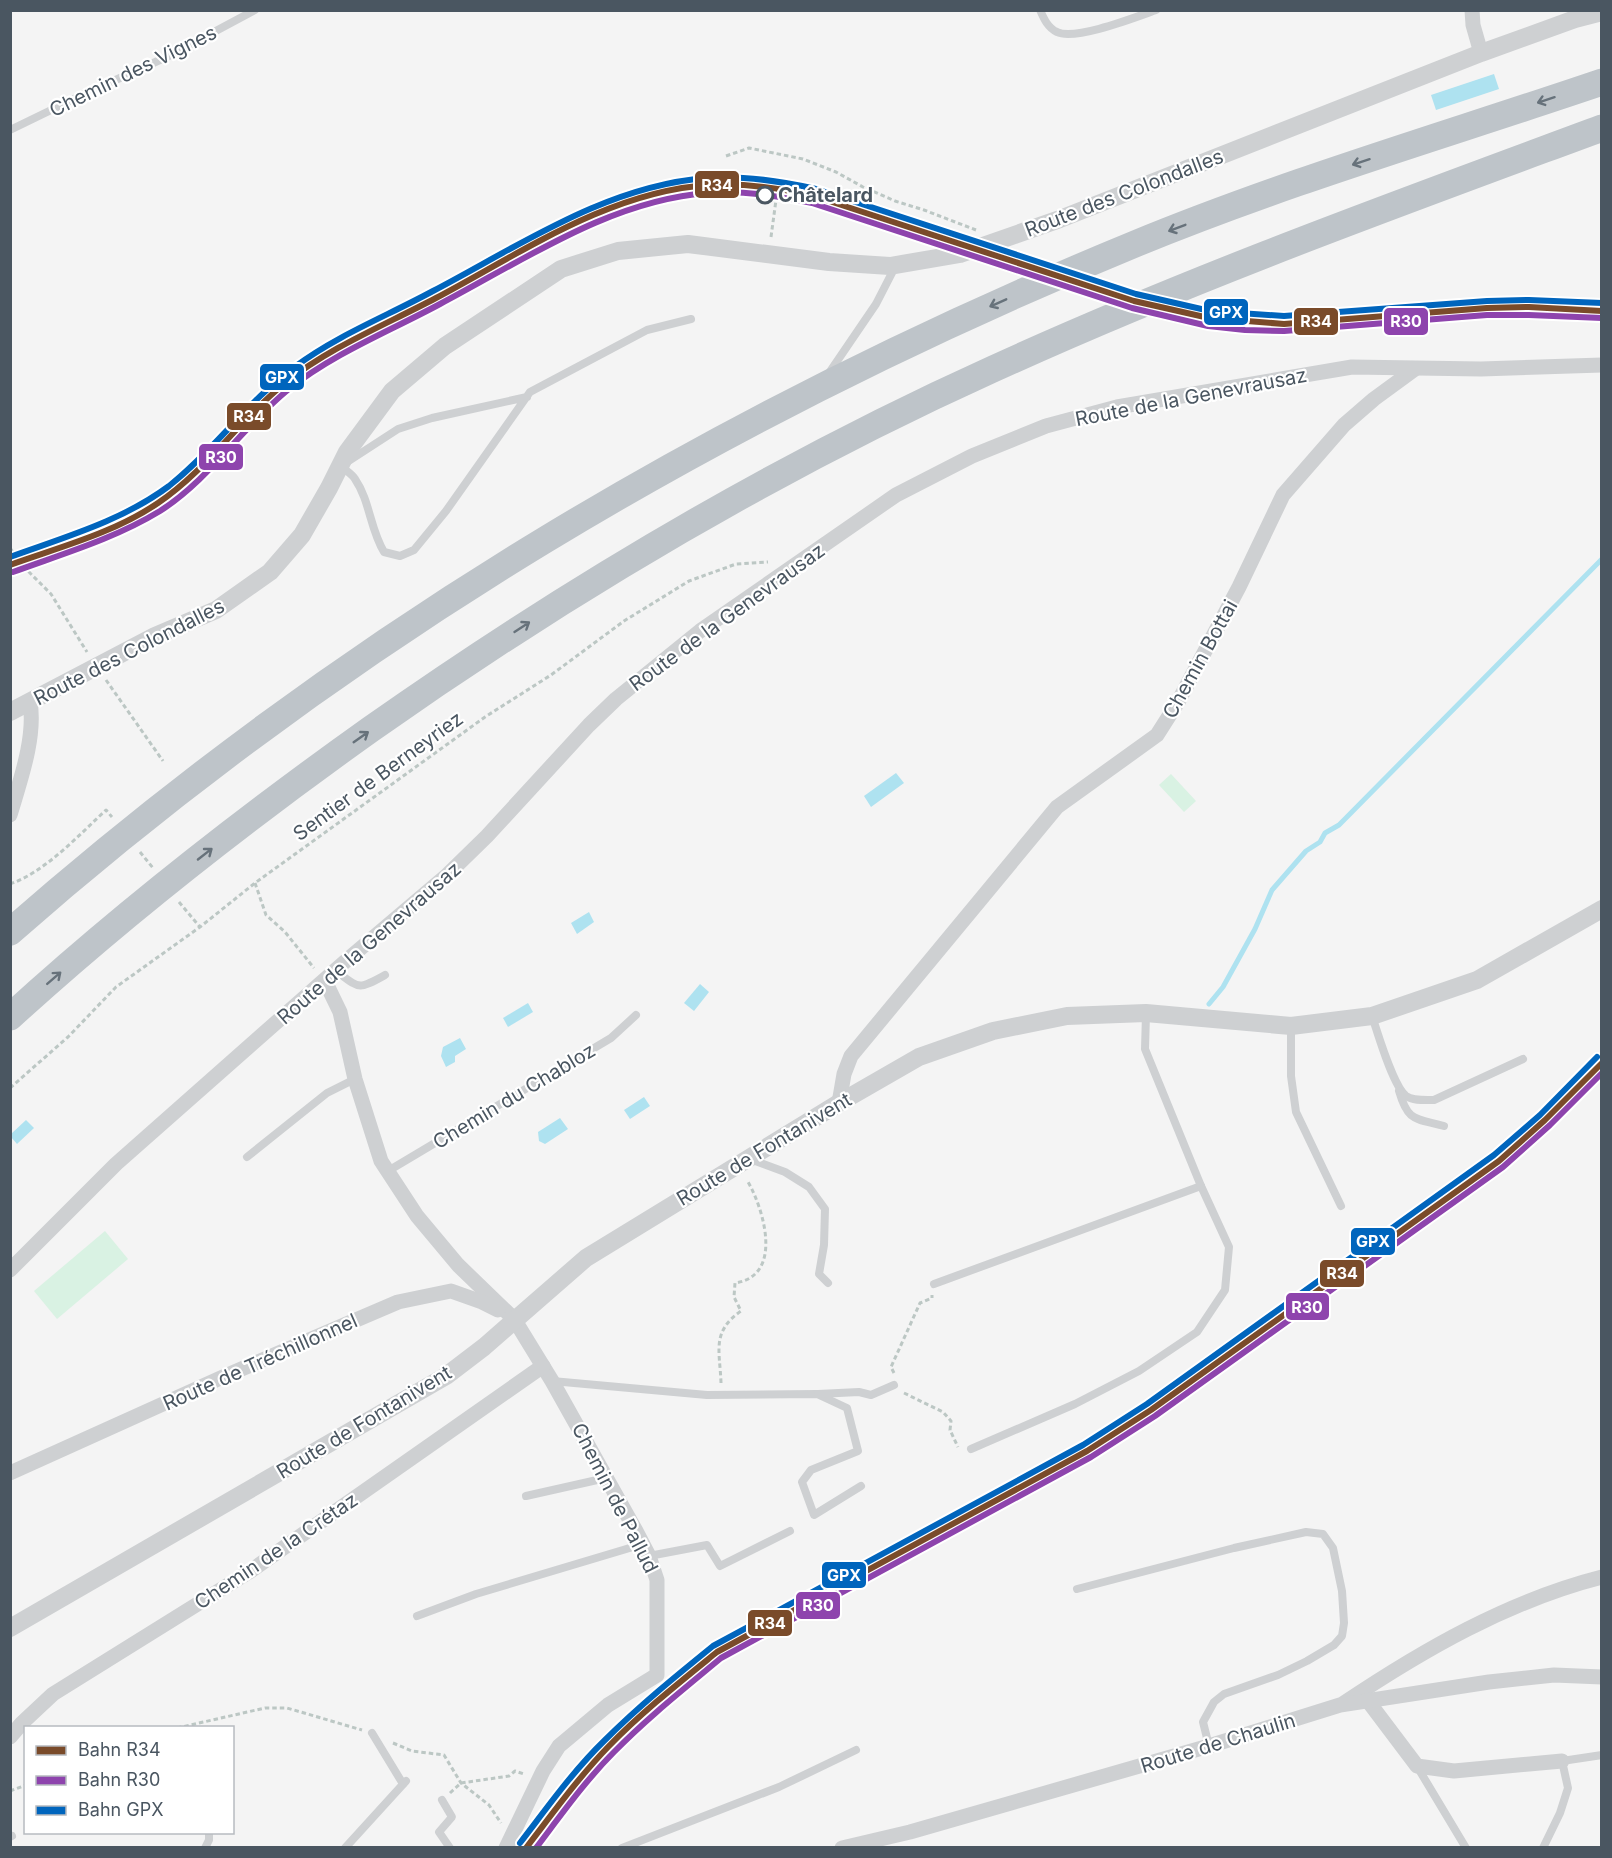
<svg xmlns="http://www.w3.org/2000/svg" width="1612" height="1858" font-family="Inter,sans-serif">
<rect width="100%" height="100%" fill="#f4f4f4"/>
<g fill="#d9f2e3">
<polygon points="1171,774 1196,801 1184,812 1159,785"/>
<polygon points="105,1231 128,1259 57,1319 34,1291"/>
</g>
<g fill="#aee2f0">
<polygon points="1494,74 1499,89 1436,110 1431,95"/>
<polygon points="896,773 904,783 871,807 864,796"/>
<polygon points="589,912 594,922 577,934 571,923"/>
<polygon points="700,984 709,992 694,1011 684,1003"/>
<polygon points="528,1003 533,1012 508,1027 503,1018"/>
<polygon points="460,1038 466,1049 455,1056 455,1062 446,1067 441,1056 443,1047"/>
<polygon points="644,1097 650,1106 630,1119 624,1110"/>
<polygon points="560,1118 568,1129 545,1144 539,1141 538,1132"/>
<polygon points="26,1120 34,1128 17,1144 11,1137 11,1134"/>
</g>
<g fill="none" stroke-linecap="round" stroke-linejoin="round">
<polyline stroke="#aee2f0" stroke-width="5" points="1209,1004 1223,987 1255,929 1272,890 1306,851 1320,842 1325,833 1339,825 1602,559"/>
<g stroke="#bcc7c4" stroke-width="3" stroke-dasharray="4.5 3" stroke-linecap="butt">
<polyline points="726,156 749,148 803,159 836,172 863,187 895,201 924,210 976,230"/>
<polyline points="771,237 776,200"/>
<polyline points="10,548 23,566 51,594 87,652"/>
<polyline points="106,680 163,761"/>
<polyline points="140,852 153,868"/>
<polyline points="255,883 266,915 285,932 314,968"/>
<path d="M10,884c35,-12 69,-49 96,-74l6,7"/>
<polyline points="179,902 200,927"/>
<polyline points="10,1088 68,1037 116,987 200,927 255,883 485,717 551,675 624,621 689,581 736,564 768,562"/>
<polyline points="894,1373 891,1367 920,1303 932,1298 932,1295"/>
<path d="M721,1383c-1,-32 -10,-51 20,-72l-7,-14 1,-14c49,-7 29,-74 12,-103"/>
<polyline points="904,1393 943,1412 951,1421 950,1430 958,1447"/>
<polyline points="177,1728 265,1708 287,1708 362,1730"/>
<polyline points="393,1743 412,1751 444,1755 461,1783 489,1805 501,1823"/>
<polyline points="10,1791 26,1785"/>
<polyline points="450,1793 461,1783 509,1776 515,1771 524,1774"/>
</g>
<g stroke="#ced0d2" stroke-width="8">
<path d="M1040,10c4,9 8,18 17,22 18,9 79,-15 99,-22"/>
<polyline points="10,130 80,96 171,55 255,10"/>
<polyline points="829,373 876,304 895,267"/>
<path d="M527,397l-95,21 -34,11 -57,37c4,4 11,8 14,13 15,22 15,50 29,73l16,4 14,-6 32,-39 84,-119 117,-62 44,-11"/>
<path d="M336,971c24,18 22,19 49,4"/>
<path d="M1372,1016c6,18 21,70 34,80 7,5 19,4 28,4l89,-41"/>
<polyline points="1291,1027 1291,1076 1296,1112 1341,1206"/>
<path d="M1399,1091c9,31 16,27 45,35"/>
<polyline points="247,1157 327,1093 355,1079"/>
<polyline points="750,1159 785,1172 809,1187 825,1209 824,1245 819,1274 828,1283"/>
<polyline points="388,1171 611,1038 636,1015"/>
<polyline points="934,1284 1201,1186"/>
<polyline points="552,1381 707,1395 817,1394 847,1408 858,1451 811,1470 802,1482 814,1515 861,1486"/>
<polyline points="818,1394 859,1392 871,1395 894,1385"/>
<polyline points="971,1449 1075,1404 1139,1371 1197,1332 1225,1290 1229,1247 1201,1186 1145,1049 1146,1014"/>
<polyline points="526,1496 606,1478"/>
<polyline points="649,1556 707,1545 720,1566 790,1531"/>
<polyline points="1077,1589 1234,1548 1306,1532 1323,1534 1333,1548 1342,1591 1344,1623 1342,1636 1334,1645 1307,1661 1278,1675 1224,1694 1214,1702 1203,1722 1209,1746"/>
<polyline points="417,1616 476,1594 643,1544"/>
<polyline points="372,1733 403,1784"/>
<polyline points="1418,1768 1466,1848"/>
<polyline points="442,1800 452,1817 439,1832 450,1848"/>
<polyline points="10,1837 12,1836"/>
<polyline points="205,1848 209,1840 209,1832"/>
<polyline points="345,1848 406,1781"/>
<polyline points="622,1848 779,1787 856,1750"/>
<polyline points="1543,1848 1560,1813 1568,1788 1562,1761 1602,1755"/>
</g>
<g stroke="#ced0d2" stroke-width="15">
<polyline points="1472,10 1473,25 1481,53"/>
<path d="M10,815c10,-34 26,-78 20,-113"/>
<polyline points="325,981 340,1012 355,1079 381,1161 417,1216 458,1265 514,1319 552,1381 636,1531 649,1556 657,1580 657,1675 608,1705 559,1746 543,1771 506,1848"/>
<polyline points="839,1103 844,1074 851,1056 1057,807 1157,735 1178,702 1239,587 1283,495 1344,425 1374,399 1415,369"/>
<polyline points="10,1270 116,1164 348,959 445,877 487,836 589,725 616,699 700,631 896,495 972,456 1046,426 1117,407 1352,367 1481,369 1602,365"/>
<polyline points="10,1473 225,1376 398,1302 451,1291 482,1302 498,1310"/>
<polyline points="1368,1701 1417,1766 1454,1771 1562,1761"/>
<path d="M1344,1703c79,-53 164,-102 258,-126"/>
<polyline points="10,1737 22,1723 53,1694 249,1572 543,1366"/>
<polyline points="842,1848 910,1832 1209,1746 1340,1705 1489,1682 1554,1675 1602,1677"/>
</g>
<g stroke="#ced0d2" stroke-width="18">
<polyline points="10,712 155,636 216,610 270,572 302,535 329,488 347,452 392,391 445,346 561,269 618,251 688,244 829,262 890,266 960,254 1060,219 1481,53 1575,19 1602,12"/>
<polyline points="10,1628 446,1376 484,1347 586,1258 839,1103 919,1057 993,1031 1067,1016 1146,1013 1291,1026 1372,1016 1477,980 1602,909"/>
</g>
<g stroke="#bec4c9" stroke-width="27">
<path d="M10,932c337,-296 711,-518 1125,-688 153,-63 311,-109 467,-162"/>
<path d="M10,1017c114,-104 236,-199 361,-288 196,-138 403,-261 622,-360 199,-91 404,-165 609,-241"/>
</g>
<g stroke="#fff" stroke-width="10">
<g id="rail-1">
<path d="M10,565c50,-18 104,-32 148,-62 49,-33 81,-83 127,-120 45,-36 100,-58 151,-85 85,-45 174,-107 273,-113 36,-2 71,3 105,11l320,105 75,17 75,6 203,-16 42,-1 73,4"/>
<path d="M526,1848c27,-35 52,-70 82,-101 34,-35 72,-65 109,-95l370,-201 64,-41 348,-249 46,-41 57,-57"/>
</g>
</g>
<g stroke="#fff" stroke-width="10">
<g id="rail-2">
<path d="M13,572c49,-18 101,-33 147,-61 50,-32 83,-85 129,-122 45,-36 101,-58 151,-85 84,-44 171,-104 268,-111 35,-3 70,3 104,10l320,105 76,18 37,4 39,1 203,-16h42l73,3"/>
<path d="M536,1848c25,-33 49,-67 78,-96 33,-34 71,-64 107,-94l370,-201 64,-41 348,-249 47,-42 52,-52"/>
</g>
</g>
<g stroke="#fff" stroke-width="10">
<g id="rail-3">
<path d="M10,557c55,-20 112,-36 159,-71 46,-36 79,-86 127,-120 42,-31 91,-50 137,-75 86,-45 173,-105 273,-113 37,-3 74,3 110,11l320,105 74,17 74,5 203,-15 42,-1 73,3"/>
<path d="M520,1843c27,-35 53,-72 85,-103 34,-34 71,-64 108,-94l370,-201 64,-41 347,-249 46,-40 57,-58"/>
</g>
</g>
<use href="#rail-1" stroke="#7a4b2a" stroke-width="6"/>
<use href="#rail-2" stroke="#8e44ad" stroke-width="6"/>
<use href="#rail-3" stroke="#0065bd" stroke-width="6"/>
</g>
<defs><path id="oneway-shaft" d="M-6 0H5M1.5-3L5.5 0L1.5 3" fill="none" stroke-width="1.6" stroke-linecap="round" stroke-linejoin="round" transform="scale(1.5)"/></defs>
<g stroke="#67727b">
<use href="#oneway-shaft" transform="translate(1546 100) rotate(162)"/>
<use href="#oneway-shaft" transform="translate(1361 162) rotate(162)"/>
<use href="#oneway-shaft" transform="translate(1177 228) rotate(159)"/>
<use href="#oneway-shaft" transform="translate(998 303) rotate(156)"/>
<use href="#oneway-shaft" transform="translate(522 627) rotate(-33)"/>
<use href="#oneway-shaft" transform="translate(361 737) rotate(-35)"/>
<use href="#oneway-shaft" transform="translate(205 854) rotate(-38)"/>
<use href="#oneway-shaft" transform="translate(54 978) rotate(-41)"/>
</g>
<circle fill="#fff" stroke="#4a5661" stroke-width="3" cx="765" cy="195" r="8"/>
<g text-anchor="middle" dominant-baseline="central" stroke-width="4.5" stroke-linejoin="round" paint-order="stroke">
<g font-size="20" fill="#4a5661" stroke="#fff">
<text transform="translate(133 71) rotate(-26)">Chemin des Vignes</text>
<text transform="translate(1124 193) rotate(-21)">Route des Colondalles</text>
<text transform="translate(1191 397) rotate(-11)">Route de la Genevrausaz</text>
<text transform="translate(727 617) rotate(-36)">Route de la Genevrausaz</text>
<text transform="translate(129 652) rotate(-27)">Route des Colondalles</text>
<text transform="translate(1200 659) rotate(-61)">Chemin Bottai</text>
<text transform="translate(378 776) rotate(-36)">Sentier de Berneyriez</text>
<text transform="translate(369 943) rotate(-41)">Route de la Genevrausaz</text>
<text transform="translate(514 1096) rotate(-31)">Chemin du Chabloz</text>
<text transform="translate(764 1149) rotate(-31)">Route de Fontanivent</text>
<text transform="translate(260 1362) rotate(-24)">Route de Tréchillonnel</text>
<text transform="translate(364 1422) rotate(-31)">Route de Fontanivent</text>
<text transform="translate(615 1498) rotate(63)">Chemin de Pallud</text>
<text transform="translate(276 1551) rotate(-34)">Chemin de la Crétaz</text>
<text transform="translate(1218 1743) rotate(-17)">Route de Chaulin</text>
</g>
<g font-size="20" font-weight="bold" fill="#4a5661" stroke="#fff" text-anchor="start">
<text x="778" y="195">Châtelard</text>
</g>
</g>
<g stroke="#fff" stroke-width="2">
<rect x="694" y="170" width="46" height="29" rx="6" fill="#7a4b2a"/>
<rect x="1203" y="298" width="46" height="28" rx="6" fill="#0065bd"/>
<rect x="1383" y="307" width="46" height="29" rx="6" fill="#8e44ad"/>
<rect x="1293" y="307" width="46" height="29" rx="6" fill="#7a4b2a"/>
<rect x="259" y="363" width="46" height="28" rx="6" fill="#0065bd"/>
<rect x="226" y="402" width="46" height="29" rx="6" fill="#7a4b2a"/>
<rect x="198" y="443" width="46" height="28" rx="6" fill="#8e44ad"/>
<rect x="1350" y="1227" width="46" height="29" rx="6" fill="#0065bd"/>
<rect x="1319" y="1259" width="46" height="29" rx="6" fill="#7a4b2a"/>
<rect x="1285" y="1292" width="45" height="29" rx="6" fill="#8e44ad"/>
<rect x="821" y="1561" width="46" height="28" rx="6" fill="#0065bd"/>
<rect x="795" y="1591" width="46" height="29" rx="6" fill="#8e44ad"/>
<rect x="747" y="1609" width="46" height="28" rx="6" fill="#7a4b2a"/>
</g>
<g font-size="16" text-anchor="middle" font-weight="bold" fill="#fff">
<text x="717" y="191">R34</text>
<text x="1226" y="318">GPX</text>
<text x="1406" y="327">R30</text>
<text x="1316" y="327">R34</text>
<text x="282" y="383">GPX</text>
<text x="249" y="422">R34</text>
<text x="221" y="463">R30</text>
<text x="1373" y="1247">GPX</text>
<text x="1342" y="1279">R34</text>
<text x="1307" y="1313">R30</text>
<text x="844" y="1581">GPX</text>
<text x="818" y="1611">R30</text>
<text x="770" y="1629">R34</text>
</g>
<rect width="1612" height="1858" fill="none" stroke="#4a5661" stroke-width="24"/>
<rect x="24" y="1726" width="210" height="108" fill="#ffffff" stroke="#b7bbc0" stroke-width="1.5"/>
<rect x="36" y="1746" width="30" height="9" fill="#7a4b2a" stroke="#b7bbc0" stroke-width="1.5"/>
<text x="78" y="1756" font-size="18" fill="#4a5661">Bahn R34</text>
<rect x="36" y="1776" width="30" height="9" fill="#8e44ad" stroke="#b7bbc0" stroke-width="1.5"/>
<text x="78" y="1786" font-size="18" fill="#4a5661">Bahn R30</text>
<rect x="36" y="1806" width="30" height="9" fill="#0065bd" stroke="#b7bbc0" stroke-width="1.5"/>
<text x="78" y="1816" font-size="18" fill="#4a5661">Bahn GPX</text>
</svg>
